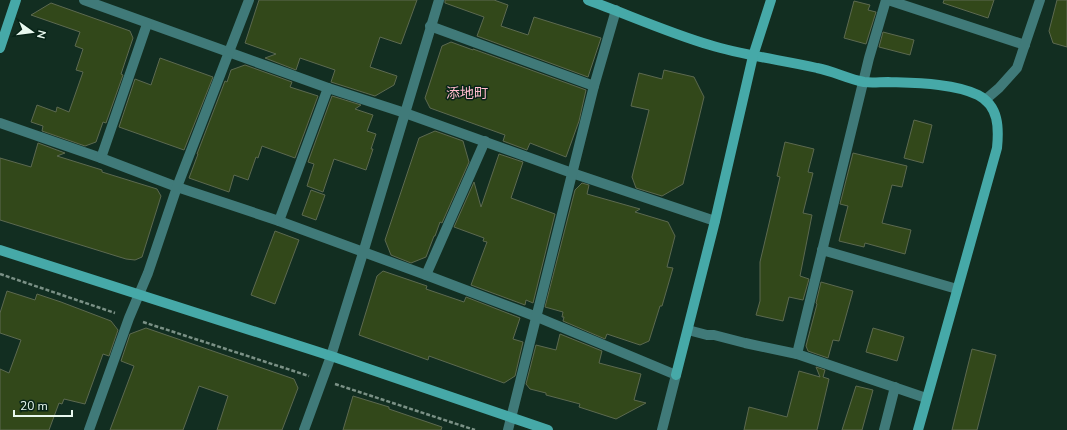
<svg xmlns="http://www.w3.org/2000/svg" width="1067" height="430" font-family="'Nunito Sans','Noto Sans JP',sans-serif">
<rect width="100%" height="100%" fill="#122e21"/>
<g fill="#32481a" stroke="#5c6950">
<polygon points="259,0 417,0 401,44 380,37 370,67 397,76 394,85 375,96 331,82 335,70 300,58 296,70 265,58 276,54 245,43"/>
<polygon points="445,0 494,0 508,5 501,26 528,35 534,17 601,38 588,77 477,36 484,17 445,3"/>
<polygon points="944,0 994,0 988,18 943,3"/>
<polygon points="1057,0 1067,0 1067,47 1053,43 1049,31"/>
<polygon points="854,1 870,5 868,10 876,12 866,44 844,38"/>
<polygon points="51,3 130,31 133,38 121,74 123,75 106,123 103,122 96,142 85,146 42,131 43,126 31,122 37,105 56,112 57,107 69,112 83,72 76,70 83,49 75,46 80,32 31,15"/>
<polygon points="883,32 914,40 910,55 879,47"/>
<polygon points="451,42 473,50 473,49 586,90 579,121 566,157 530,143 527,150 503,141 505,135 430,108 425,98 442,46"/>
<polygon points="160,58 213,77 184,150 119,127 135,79 151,85"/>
<polygon points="245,65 292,82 290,87 318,96 295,158 262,146 258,158 256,157 248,180 234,175 229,192 189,178 198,154 197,154 225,81 227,82 231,70"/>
<polygon points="664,70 694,77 704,97 683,184 662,196 636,188 632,177 649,110 631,106 639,73 662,79"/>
<polygon points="332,96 361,105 355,109 373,115 367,131 376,134 371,149 373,149 366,170 334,159 323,192 307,186 314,164 308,162"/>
<polygon points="914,120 932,125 923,163 904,158"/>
<polygon points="435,131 463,141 469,162 442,223 440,222 435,236 434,236 426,257 411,263 391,255 385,240 419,138"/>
<polygon points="785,142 814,149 808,172 813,173 803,213 812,215 800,276 809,279 803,300 789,297 783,321 756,315 760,301 760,262 780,177 777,176"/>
<polygon points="38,143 65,153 57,156 102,170 102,172 157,189 161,196 142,257 135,260 126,259 0,220 0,158 31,167"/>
<polygon points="853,153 907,166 902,187 892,185 882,223 911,230 905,254 865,243 864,247 839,241 848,206 840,204"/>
<polygon points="499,154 523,162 511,198 555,214 533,303 526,300 525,305 471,285 487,242 483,241 484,238 454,227 474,182 481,207"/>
<polygon points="582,183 589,185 587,194 640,209 635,212 668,222 675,236 667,267 673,268 662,306 660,306 649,341 640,345 607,334 605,339 563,321 564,317 562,317 563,312 545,307 575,190"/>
<polygon points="311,190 325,195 316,220 302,215"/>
<polygon points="275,231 299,240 275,304 251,295"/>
<polygon points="383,271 427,286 426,289 464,302 466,297 520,318 513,339 523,342 515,376 504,383 429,356 428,360 359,335 377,276"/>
<polygon points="821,282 853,291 839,341 833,340 828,358 808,351 806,346 817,304 816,303"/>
<polygon points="7,291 35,300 37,294 61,302 111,321 118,330 109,356 103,354 85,404 64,399 62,404 59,403 49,430 0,430 0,369 9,373 21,340 0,333 0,313"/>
<polygon points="146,328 294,379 298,388 282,430 217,430 228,396 199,386 183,430 110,430 134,366 121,361 130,334"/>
<polygon points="873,328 904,337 897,361 866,352"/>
<polygon points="560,334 602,351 599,363 641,374 634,400 646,403 616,419 579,407 580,404 546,395 546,393 530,389 526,384 536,345 556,350"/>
<polygon points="972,349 996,355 977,430 952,430"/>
<polygon points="816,367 825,370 823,377 829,379 817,430 744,430 749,407 787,417 799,371 820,377"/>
<polygon points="856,386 873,390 862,430 842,430"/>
<polygon points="353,396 389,407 389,409 442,427 441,430 343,430"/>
</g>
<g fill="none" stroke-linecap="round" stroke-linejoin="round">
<g stroke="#7b9186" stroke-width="2.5" stroke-dasharray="4 2" stroke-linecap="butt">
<polyline points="0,274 115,313"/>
<polyline points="143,322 309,376"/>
<polyline points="335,384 475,430"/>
</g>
<polyline stroke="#407a79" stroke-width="10" points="888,0 1025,45"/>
<g stroke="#407a79" stroke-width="10">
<polyline points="84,0 328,88 405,113 572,173 715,221"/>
<polyline points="430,26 594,86"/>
<polyline points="985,100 999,88 1017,68 1040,0"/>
<polyline points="0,123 101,158 177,187 279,221 426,275 537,317 676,375 662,430"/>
<polyline points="101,158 147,24"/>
<polyline points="279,221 328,88"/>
<polyline points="822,250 957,289"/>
<polyline points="426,275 485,141"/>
<polyline points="688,330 707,335 714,335 745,343 797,354 869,58 886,0"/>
<polyline points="797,354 926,398"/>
<polyline points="89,430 129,318 148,273 177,187 249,0"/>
<polyline points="304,430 331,356 363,253 439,0"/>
<polyline points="508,430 594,86 616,10"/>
<polyline points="884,430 895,387"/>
</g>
<g stroke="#46a9a8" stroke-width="10">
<path d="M588,0c41,15 81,33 122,45 36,11 72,15 107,23 16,3 31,11 47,14 8,1 16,0 24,0 26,1 66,1 90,13 21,11 21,33 19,53l-79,282"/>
<polyline points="0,48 16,0"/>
<polyline points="0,250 331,356 548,430"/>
<polyline points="676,375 715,221 753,56 771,0"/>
</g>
</g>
<g text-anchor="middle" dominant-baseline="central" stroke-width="3" stroke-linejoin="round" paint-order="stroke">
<g font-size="14" fill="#fbc" stroke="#082418">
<text x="467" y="93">添地町</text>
</g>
</g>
<g transform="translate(32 32) rotate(104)" stroke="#082418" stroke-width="3" paint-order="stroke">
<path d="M0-3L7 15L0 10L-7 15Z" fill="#e8f8ef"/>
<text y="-6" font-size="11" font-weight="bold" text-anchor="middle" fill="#e8f8ef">N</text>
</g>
<path d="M14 410v6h58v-6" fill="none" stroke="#e8f8ef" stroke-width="2"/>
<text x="20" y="410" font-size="12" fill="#e8f8ef" stroke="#082418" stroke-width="3" paint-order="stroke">20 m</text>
</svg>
